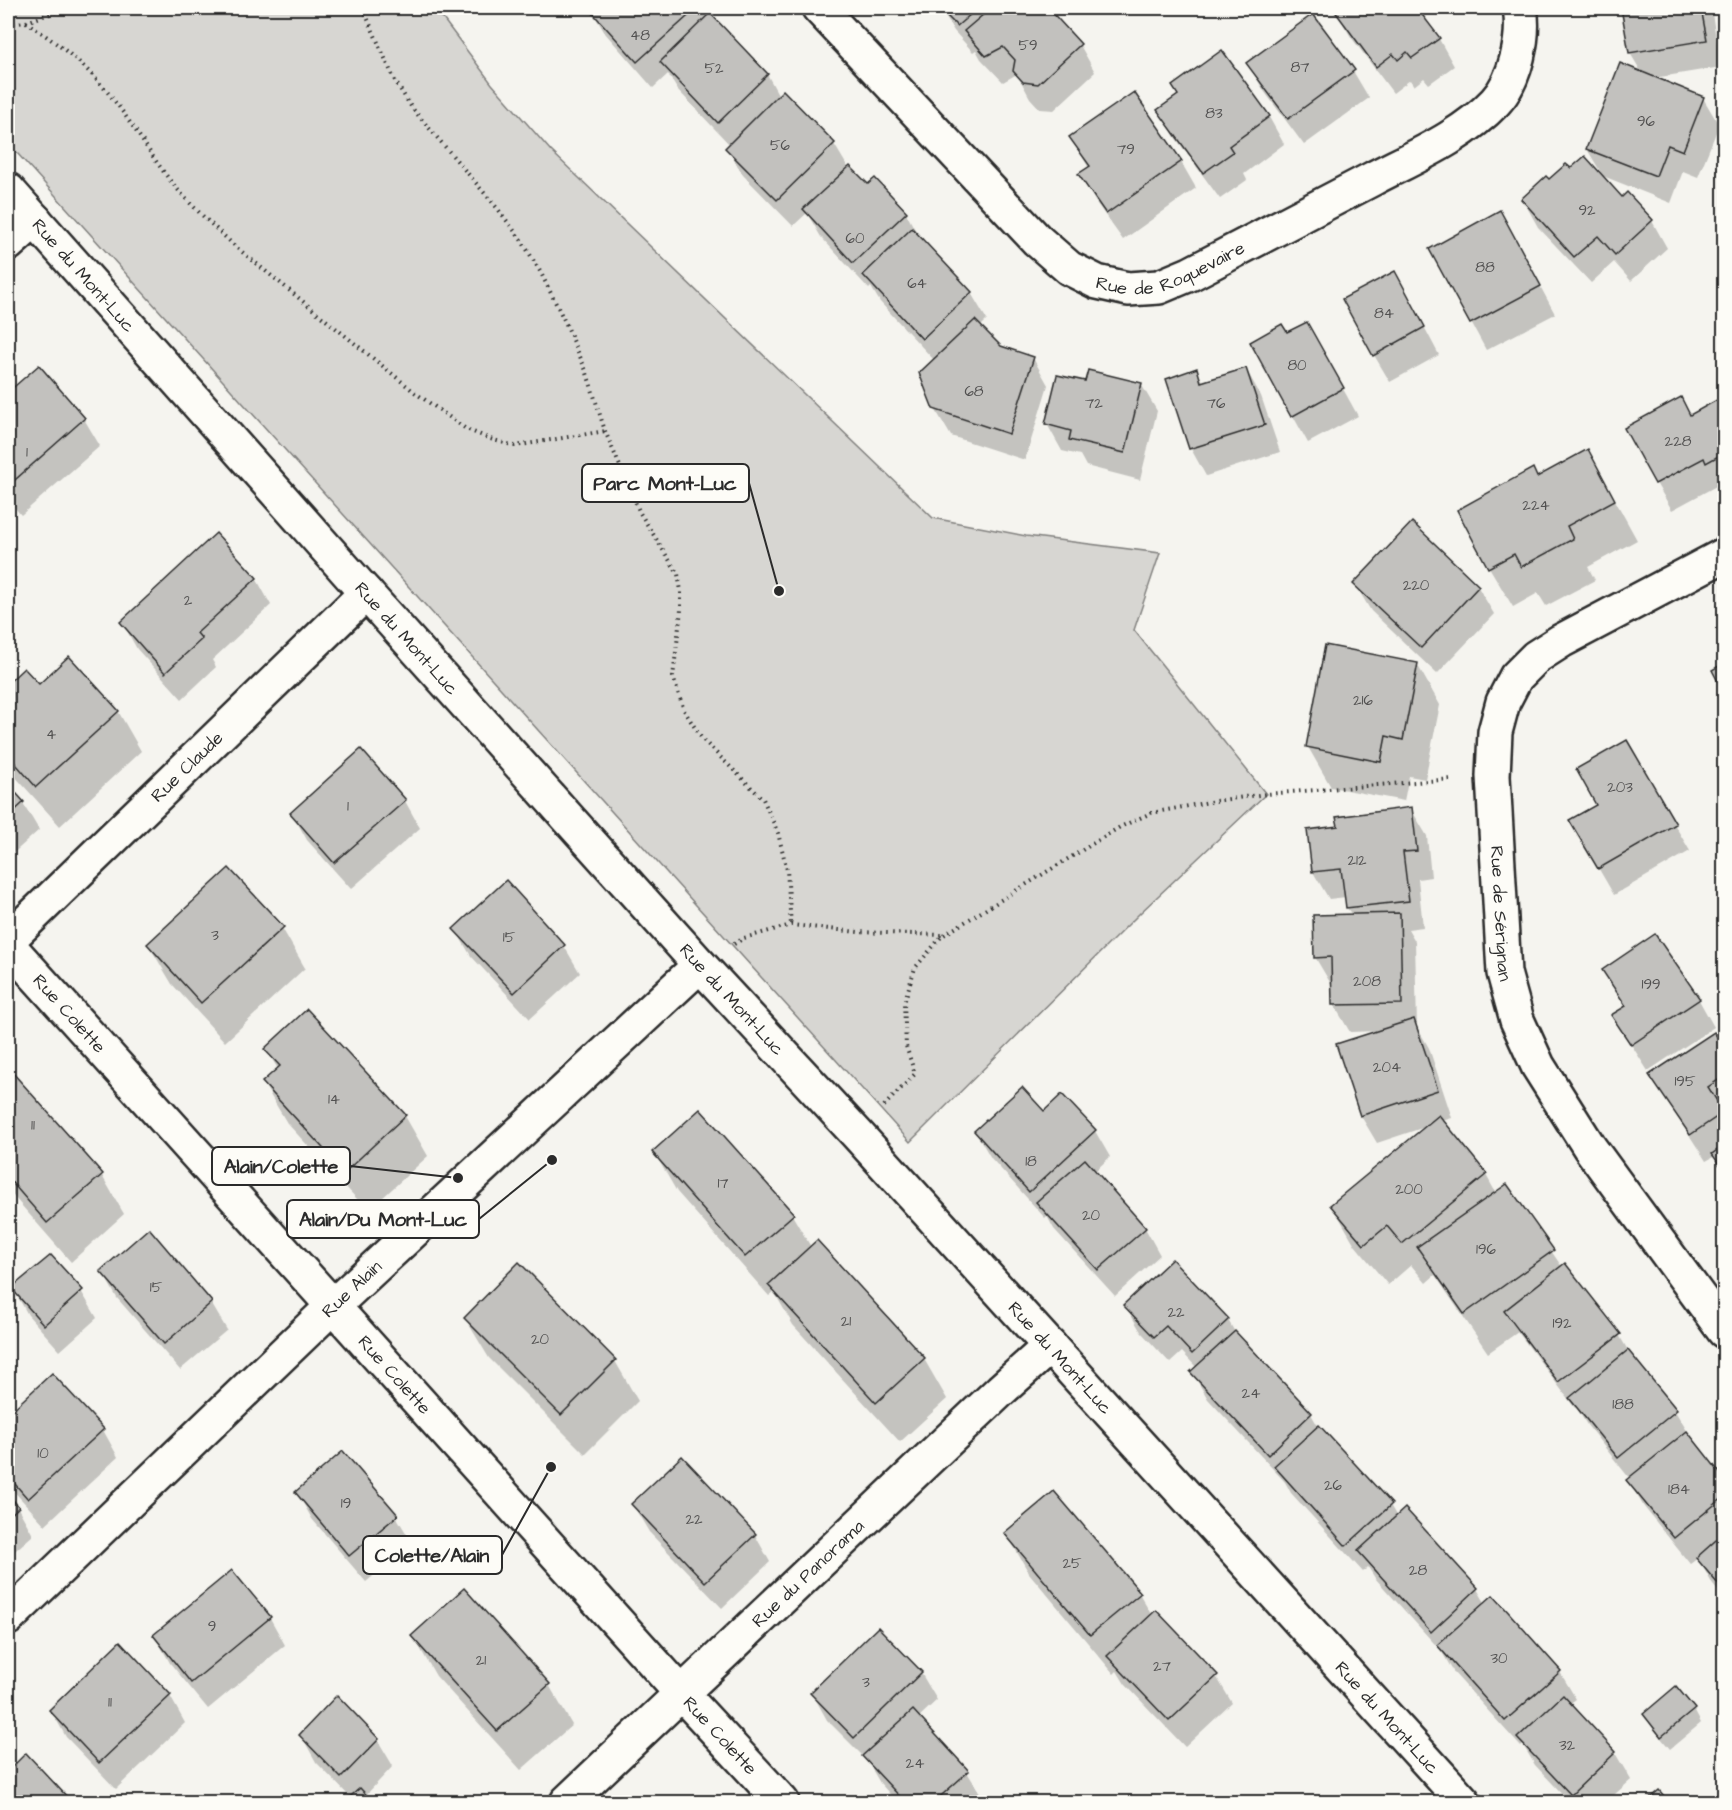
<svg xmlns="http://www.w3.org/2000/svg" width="1732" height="1810" font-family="'Architects Daughter',sans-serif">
<rect width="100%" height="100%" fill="#f5f4ef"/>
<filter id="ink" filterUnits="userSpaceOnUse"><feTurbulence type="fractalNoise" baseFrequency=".0167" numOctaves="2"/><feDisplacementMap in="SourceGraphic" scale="12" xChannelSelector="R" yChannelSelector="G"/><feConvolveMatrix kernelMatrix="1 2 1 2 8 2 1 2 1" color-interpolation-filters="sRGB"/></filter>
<g filter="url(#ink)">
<polygon fill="#d7d6d2" stroke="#81807e" stroke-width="1.5" points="8,8 435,8 492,84 551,151 933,518 1026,536 1160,553 1134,630 1266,794 1140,913 910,1142 8,143"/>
<g fill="#0003">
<polygon points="590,8 701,8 707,18 767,74 779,96 834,144 849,169 868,187 906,213 919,237 971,293 987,320 980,327 1000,347 1033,358 1048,385 1025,460 951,436 935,409 934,360 880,302 871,287 869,289 821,237 807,213 793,226 743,175 727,148 730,145 677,89 668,74 653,88 605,33"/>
<polygon points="940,8 1046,8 1080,45 1095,72 1054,110 1040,109 1030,98 1017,74 1003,82 981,59 976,50 973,52 954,31"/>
<polygon points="1339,8 1415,8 1439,39 1454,66 1429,84 1424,78 1414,86 1410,80 1393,93 1351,37 1335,10"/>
<polygon points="1622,8 1711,8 1721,67 1654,78 1703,98 1719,125 1698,177 1683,171 1671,203 1603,176 1587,149 1642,73 1630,53"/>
<polygon points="1222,52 1269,117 1284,144 1244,174 1247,180 1220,199 1175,137 1159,110 1179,96"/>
<polygon points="1248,64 1353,71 1369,98 1304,145 1264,91"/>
<polygon points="1071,138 1181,162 1196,188 1123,240 1095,201 1080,174 1089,168"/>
<polygon points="1621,199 1652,221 1667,248 1631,281 1614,262 1591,283 1538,227 1523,200"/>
<polygon points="1515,239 1555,314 1486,350 1431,249"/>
<polygon points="1410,300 1439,355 1390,382 1374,355"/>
<polygon points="1287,334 1322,351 1358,416 1308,443 1252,342"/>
<polygon points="39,367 84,419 100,446 21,515 8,500 8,394"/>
<polygon points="1246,369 1261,396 1280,452 1206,476 1191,449 1168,380 1196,370 1204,383"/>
<polygon points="1086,383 1141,384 1157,411 1140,480 1086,466 1080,455 1062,451 1047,424"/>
<polygon points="1724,398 1724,488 1723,489 1720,484 1672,510 1656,483 1690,416"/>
<polygon points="1588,451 1637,540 1588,567 1595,580 1546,606 1538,593 1513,607 1489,567 1537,479"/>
<polygon points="1412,524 1478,587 1494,614 1437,674 1371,611 1355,584"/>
<polygon points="256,578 271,605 212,660 216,667 182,699 137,649 122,622"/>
<polygon points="1417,664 1440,705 1425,779 1409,776 1404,801 1331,787 1308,747"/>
<polygon points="24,670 39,686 118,711 141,751 60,826 12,773 8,766 8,715 9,713 8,710 8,685"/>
<polygon points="1626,742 1690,851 1614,895 1571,821 1598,805"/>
<polygon points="8,786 23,803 39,830 8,858"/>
<polygon points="405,801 420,828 351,889 307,840 292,813"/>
<polygon points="1411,809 1427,836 1431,877 1418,879 1423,927 1408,929 1415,941 1417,1027 1429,1048 1452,1118 1442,1121 1486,1175 1496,1193 1507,1186 1562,1267 1619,1335 1633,1359 1675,1411 1692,1439 1724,1480 1724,1598 1713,1585 1698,1558 1690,1564 1644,1507 1628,1480 1630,1479 1587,1425 1576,1407 1575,1408 1518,1332 1488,1353 1435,1275 1426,1283 1411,1265 1388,1285 1355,1245 1332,1205 1428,1126 1377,1143 1361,1116 1338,1045 1379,1031 1350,1032 1334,1005 1333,984 1331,984 1315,957 1352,915 1347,908 1346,897 1329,899 1313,872 1340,827"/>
<polygon points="282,928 305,968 225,1042 172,984 148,944"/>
<polygon points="455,929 564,946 580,973 530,1019 471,956"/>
<polygon points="1604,970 1699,1000 1714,1027 1648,1071 1613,1016 1626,1007"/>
<polygon points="307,1011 405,1116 428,1156 368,1211 287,1123 263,1083 278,1069 266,1049"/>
<polygon points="1714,1034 1724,1050 1724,1172 1715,1156 1706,1161 1651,1076"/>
<polygon points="12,1074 101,1174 124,1214 71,1262 8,1190 8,1078"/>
<polygon points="1044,1113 1095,1131 1110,1157 1094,1172 1145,1228 1160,1255 1115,1296 1054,1229 1047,1216 1045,1218 991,1158 975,1131"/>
<polygon points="654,1152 792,1215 811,1247 924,1359 947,1399 900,1442 793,1325 774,1292 769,1296 677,1192"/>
<polygon points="149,1230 211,1303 227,1330 180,1370 117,1298 102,1271"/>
<polygon points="519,1264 615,1361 638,1401 585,1454 489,1358 465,1318"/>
<polygon points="13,1288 81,1291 97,1318 60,1351 28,1315"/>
<polygon points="1125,1305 1228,1320 1236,1334 1311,1414 1318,1426 1390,1505 1397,1517 1405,1510 1477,1589 1486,1604 1560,1672 1576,1699 1569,1704 1615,1753 1631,1780 1606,1802 1570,1802 1535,1765 1523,1745 1521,1747 1454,1673 1442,1652 1375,1578 1368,1567 1363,1572 1291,1493 1285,1482 1208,1399 1192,1372 1197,1368 1182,1352 1170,1363 1141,1332"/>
<polygon points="52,1376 103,1430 118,1457 45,1525 8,1485 8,1416"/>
<polygon points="682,1459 755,1535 770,1562 722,1608 649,1532 633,1505"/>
<polygon points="297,1492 396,1516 412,1543 366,1582 312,1519"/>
<polygon points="8,1496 18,1508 33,1535 8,1557"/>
<polygon points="1006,1533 1139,1593 1152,1616 1216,1676 1232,1703 1185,1747 1125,1684 1117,1671 1114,1674 1029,1573"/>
<polygon points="231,1572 270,1618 285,1645 208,1709 170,1663 155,1636"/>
<polygon points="878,1629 921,1673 937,1700 918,1718 967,1772 983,1798 978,1802 897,1802 880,1783 866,1759 827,1720 812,1693"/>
<polygon points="413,1636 549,1685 572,1725 521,1770 436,1676"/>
<polygon points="1676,1688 1694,1710 1701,1723 1670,1749 1652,1727 1644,1714"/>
<polygon points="170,1696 185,1723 116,1789 66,1737 51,1710"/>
<polygon points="301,1735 377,1739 393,1766 365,1796 371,1802 346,1802 351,1798 316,1762"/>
<polygon points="26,1755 70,1802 8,1802 8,1773"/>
</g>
<g fill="#c2c1be" stroke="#2b2b2b" stroke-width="1.5">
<polygon points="588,8 697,8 637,62"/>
<polygon points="939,8 978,8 957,26"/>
<polygon points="991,8 1048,8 1081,44 1038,84 1023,82 1013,71 1015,60 1003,47 986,56 964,31"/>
<polygon points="1336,8 1417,8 1440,38 1412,58 1407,52 1398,60 1393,54 1376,67 1334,10"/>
<polygon points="1621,8 1701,8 1707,40 1629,53"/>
<polygon points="710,13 768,74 718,123 660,62"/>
<polygon points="1313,14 1355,70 1288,119 1246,63"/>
<polygon points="1222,50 1270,116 1229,146 1233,152 1203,173 1157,110 1178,95 1172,86"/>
<polygon points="1620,63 1704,97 1683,151 1668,145 1656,176 1586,149"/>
<polygon points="783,90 835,143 777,200 725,148"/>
<polygon points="1134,92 1182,161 1106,214 1078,174 1090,166 1069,137"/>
<polygon points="1585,156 1622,197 1627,192 1653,220 1615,255 1598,236 1574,257 1521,199 1546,176 1549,179 1566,164 1571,168"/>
<polygon points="850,166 868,184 875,178 907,212 853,263 803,209"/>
<polygon points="1500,210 1541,286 1470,324 1429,249"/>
<polygon points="912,228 972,292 922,339 863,275"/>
<polygon points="1395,271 1425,327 1373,356 1342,299"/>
<polygon points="975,320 1001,346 1034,357 1009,434 933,409 919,373"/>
<polygon points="1307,322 1344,388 1291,417 1250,342 1282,324 1287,332"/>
<polygon points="39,365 85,418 8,486 8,392"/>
<polygon points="1197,368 1201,382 1246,368 1265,425 1189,449 1166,379"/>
<polygon points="1088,370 1142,383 1125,453 1069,440 1071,431 1045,424 1057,375 1085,381"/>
<polygon points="1724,396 1724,453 1706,463 1704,458 1655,484 1624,428 1681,397 1690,415"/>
<polygon points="1588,449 1615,500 1567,526 1573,539 1521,567 1514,554 1488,568 1457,510 1533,468 1537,477"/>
<polygon points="1412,522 1479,586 1421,648 1353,584"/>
<polygon points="216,533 257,578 197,633 202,639 165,673 120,622"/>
<polygon points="1325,645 1418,663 1403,740 1386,736 1381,762 1306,747"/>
<polygon points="69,656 119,711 36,787 8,755 8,713 11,710 8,706 8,683 24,668 39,684"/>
<polygon points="1724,663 1724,693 1712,670"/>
<polygon points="1627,740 1676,824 1598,869 1569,820 1596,805 1576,769"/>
<polygon points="361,749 406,800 334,863 290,813"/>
<polygon points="8,784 24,802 8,817"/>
<polygon points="1412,807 1417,851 1403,852 1409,901 1346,908 1341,869 1312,872 1307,830 1338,826 1336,817"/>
<polygon points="229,868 284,927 201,1003 147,944"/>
<polygon points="506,880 565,945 514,993 453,929"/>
<polygon points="1400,913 1402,1004 1332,1005 1331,957 1314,958 1313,915"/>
<polygon points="1655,934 1700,999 1631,1045 1611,1015 1626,1006 1602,970"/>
<polygon points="307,1009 406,1115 345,1172 262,1082 280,1066 264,1049"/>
<polygon points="1414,1019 1438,1090 1360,1116 1336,1044"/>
<polygon points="1714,1032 1724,1047 1724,1076 1708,1087 1724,1112 1690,1135 1649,1075"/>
<polygon points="12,1072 103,1174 47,1223 8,1178 8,1076"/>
<polygon points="1022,1087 1044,1111 1062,1094 1096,1130 1029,1192 974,1131"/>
<polygon points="700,1109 794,1214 745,1257 652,1152"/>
<polygon points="1439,1115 1487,1174 1402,1244 1387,1226 1364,1245 1330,1205"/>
<polygon points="1724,1145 1724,1171 1712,1154"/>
<polygon points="1085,1159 1146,1228 1098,1270 1036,1202"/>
<polygon points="1507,1184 1554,1250 1464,1314 1417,1247"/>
<polygon points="149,1228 212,1302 164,1344 100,1271"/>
<polygon points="817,1240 925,1358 876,1403 768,1285"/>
<polygon points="51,1255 83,1290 44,1325 11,1288"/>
<polygon points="1172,1259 1229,1319 1192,1354 1166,1326 1154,1337 1123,1305"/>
<polygon points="519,1262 616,1360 561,1415 464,1318"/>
<polygon points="1565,1263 1621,1334 1558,1382 1504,1311"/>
<polygon points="1235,1331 1312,1413 1268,1455 1190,1372"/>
<polygon points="1628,1350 1677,1410 1618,1458 1569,1398"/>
<polygon points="52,1373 104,1429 28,1499 8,1476 8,1414"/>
<polygon points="1319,1425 1392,1504 1346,1546 1274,1466"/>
<polygon points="1687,1431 1724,1478 1724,1497 1674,1538 1626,1480"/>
<polygon points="343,1451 398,1515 349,1556 295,1492"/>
<polygon points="682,1456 756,1534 705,1582 631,1504"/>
<polygon points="1054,1491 1141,1593 1090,1635 1004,1533"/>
<polygon points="8,1494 19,1507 8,1517"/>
<polygon points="1405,1508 1478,1588 1431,1632 1358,1551"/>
<polygon points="1724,1533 1724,1591 1696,1558"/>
<polygon points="232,1570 271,1617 191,1683 153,1635"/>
<polygon points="464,1588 550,1684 497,1731 411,1636"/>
<polygon points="1493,1595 1561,1671 1505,1721 1437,1645"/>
<polygon points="1156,1610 1218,1675 1169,1721 1107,1656"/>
<polygon points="878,1627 922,1672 854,1738 810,1693"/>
<polygon points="120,1641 171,1695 99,1763 49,1710"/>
<polygon points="1676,1686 1695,1709 1661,1737 1643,1714"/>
<polygon points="337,1695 379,1739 341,1778 299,1735"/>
<polygon points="1563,1695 1616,1752 1571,1795 1517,1738"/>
<polygon points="913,1710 969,1771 934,1802 905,1802 862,1756"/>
<polygon points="26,1753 72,1802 8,1802 8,1771"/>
<polygon points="360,1788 373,1802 344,1802"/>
<polygon points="1659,1790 1669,1802 1645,1802"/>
</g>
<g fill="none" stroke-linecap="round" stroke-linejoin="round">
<g stroke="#2b2b2b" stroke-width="38">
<g id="minor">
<path id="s1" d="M819,8l218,232 32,28 28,14 31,7 31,-2 31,-13c61,-32 122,-64 182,-95 42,-22 90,-42 123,-77 21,-22 30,-66 25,-94"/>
<path id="s2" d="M8,190l358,403 334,372 157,169 607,668"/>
<polyline points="8,244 35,220"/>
<path id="s3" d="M1724,555l-163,86 -25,16 -20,20 -13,25 -8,30 -2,44 11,197 13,47 21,46 52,82 134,183"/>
<path id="s4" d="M8,940l358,-347"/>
<path id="s5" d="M8,945l674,749 100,108"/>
<path id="s6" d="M8,1618l325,-312 367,-341"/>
<path id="s7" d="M567,1802l434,-412 49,-44"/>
</g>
</g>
<g stroke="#2b2b2b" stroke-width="4" stroke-dasharray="1.5 4.5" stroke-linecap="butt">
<polyline points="363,8 395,81 412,108 498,209 522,241 541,273 567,326 587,373 605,431 640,513 678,574 681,591 681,610 673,677 684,710 702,739 763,799 778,833 787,870 791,925"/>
<path d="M26,22c25,17 49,34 70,57 29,31 48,67 73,100 20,25 44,47 67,68l181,147 49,35 24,10 25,7 90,-15"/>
<polyline points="8,24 26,22 67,8"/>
<polyline points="734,944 744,938 791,925 858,932 942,935"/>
<polyline points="884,1106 915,1074 906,1046 904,1003 915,968 942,936 1120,827 1151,813 1215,801 1266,794 1453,779"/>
</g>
<use href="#minor" stroke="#fdfcf7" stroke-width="33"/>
</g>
</g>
<g text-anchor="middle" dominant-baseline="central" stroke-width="6" stroke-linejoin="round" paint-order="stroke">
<g font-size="15" fill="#515050">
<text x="640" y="35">48</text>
<text x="1028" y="45">59</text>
<text x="1300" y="67">87</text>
<text x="714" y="68">52</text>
<text x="1214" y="113">83</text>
<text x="1646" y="121">96</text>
<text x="780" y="145">56</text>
<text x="1126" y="149">79</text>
<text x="1587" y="210">92</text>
<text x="855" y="238">60</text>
<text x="1485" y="267">88</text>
<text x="917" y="283">64</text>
<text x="1384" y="313">84</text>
<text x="1297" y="365">80</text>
<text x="974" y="391">68</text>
<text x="1094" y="403">72</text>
<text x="1216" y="403">76</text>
<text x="1678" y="441">228</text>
<text x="27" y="452">1</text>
<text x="1536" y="505">224</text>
<text x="1416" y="585">220</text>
<text x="188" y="600">2</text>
<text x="1363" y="700">216</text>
<text x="51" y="734">4</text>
<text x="1620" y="787">203</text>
<text x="348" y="806">1</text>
<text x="1357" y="860">212</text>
<text x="215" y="935">3</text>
<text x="509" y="937">15</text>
<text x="1367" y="981">208</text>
<text x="1651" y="984">199</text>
<text x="1387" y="1067">204</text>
<text x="1685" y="1081">195</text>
<text x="334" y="1099">14</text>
<text x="33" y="1125">11</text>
<text x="1031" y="1161">18</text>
<text x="723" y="1183">17</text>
<text x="1409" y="1189">200</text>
<text x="1091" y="1215">20</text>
<text x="1486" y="1249">196</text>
<text x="156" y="1287">15</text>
<text x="1176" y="1312">22</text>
<text x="846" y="1321">21</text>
<text x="1562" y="1323">192</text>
<text x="540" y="1339">20</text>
<text x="1251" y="1393">24</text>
<text x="1623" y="1404">188</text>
<text x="43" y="1453">10</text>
<text x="1333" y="1485">26</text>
<text x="1679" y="1489">184</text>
<text x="346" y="1503">19</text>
<text x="694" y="1519">22</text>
<text x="1072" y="1563">25</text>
<text x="1418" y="1570">28</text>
<text x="212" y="1626">9</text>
<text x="1499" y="1658">30</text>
<text x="481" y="1660">21</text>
<text x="1162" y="1666">27</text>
<text x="866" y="1682">3</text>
<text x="110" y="1702">11</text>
<text x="1567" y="1745">32</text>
<text x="915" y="1763">24</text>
</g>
<g font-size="18" fill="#2b2b2b" stroke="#fdfcf7">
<text stroke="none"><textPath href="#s1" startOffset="470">Rue de Roquevaire</textPath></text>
<text stroke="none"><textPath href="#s2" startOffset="114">Rue du Mont-Luc</textPath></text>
<text stroke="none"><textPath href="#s2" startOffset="600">Rue du Mont-Luc</textPath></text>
<text stroke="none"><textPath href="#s4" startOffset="249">Rue Claude</textPath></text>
<text stroke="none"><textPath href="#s3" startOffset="483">Rue de Sérignan</textPath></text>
<text stroke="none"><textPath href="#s2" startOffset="1086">Rue du Mont-Luc</textPath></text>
<text stroke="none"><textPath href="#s5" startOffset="92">Rue Colette</textPath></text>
<text stroke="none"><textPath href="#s6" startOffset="476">Rue Alain</textPath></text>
<text stroke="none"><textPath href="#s2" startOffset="1572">Rue du Mont-Luc</textPath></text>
<text stroke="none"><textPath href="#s5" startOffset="578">Rue Colette</textPath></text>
<text stroke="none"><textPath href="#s7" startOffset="332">Rue du Panorama</textPath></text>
<text stroke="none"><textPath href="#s2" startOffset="2058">Rue du Mont-Luc</textPath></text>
<text stroke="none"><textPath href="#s5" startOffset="1064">Rue Colette</textPath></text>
</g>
</g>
<path fill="none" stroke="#2b2b2b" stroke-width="2" d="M779 591L749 483M458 1178L350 1166M552 1160L479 1219M551 1467L502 1555"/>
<g fill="#2b2b2b" stroke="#fdfcf7" stroke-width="2">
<circle cx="779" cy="591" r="6"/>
<circle cx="458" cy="1178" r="6"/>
<circle cx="552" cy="1160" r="6"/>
<circle cx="551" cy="1467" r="6"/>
</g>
<g fill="#fdfcf7" stroke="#2b2b2b" stroke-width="2">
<rect x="582" y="464" width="167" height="38" rx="6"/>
<rect x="212" y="1147" width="138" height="38" rx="6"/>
<rect x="287" y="1200" width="192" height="38" rx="6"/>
<rect x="363" y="1536" width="139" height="38" rx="6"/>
</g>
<g font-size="20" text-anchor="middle" font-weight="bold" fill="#2b2b2b">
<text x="665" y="490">Parc Mont-Luc</text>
<text x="281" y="1173">Alain/Colette</text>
<text x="383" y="1226">Alain/Du Mont-Luc</text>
<text x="432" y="1562">Colette/Alain</text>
</g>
<rect width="1732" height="1810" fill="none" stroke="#fdfcf7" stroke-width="30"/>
<rect x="15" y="15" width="1702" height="1780" fill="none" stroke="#2b2b2b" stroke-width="2" filter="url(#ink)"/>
</svg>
